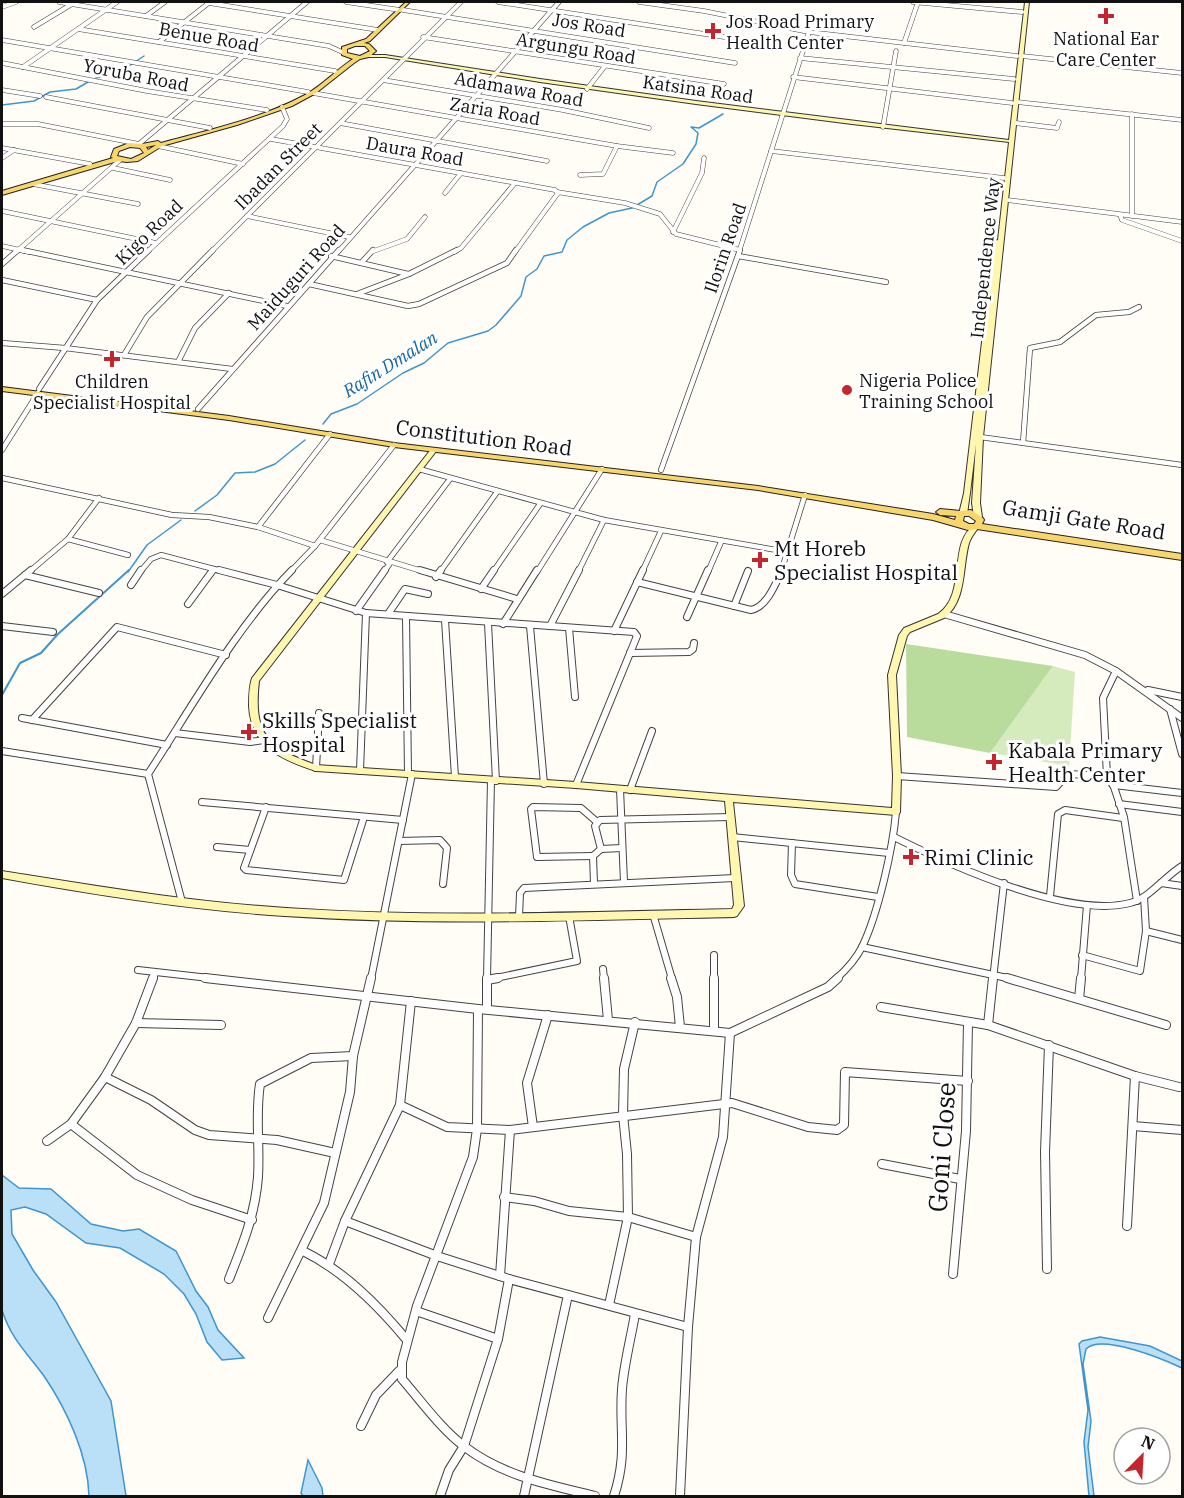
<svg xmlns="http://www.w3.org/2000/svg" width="1184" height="1498" font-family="'IBM Plex Serif',serif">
<rect width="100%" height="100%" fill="#fffdf5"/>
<polygon fill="#d5ebbd" points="1053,666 1075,672 1069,766 990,753"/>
<polygon fill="#b9dc9c" points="906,644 1053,666 990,753 907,737"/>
<g fill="#b9e0f7" stroke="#3f96cf" stroke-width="1.5">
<path d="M2,1175l17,13 32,1 40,35 32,7 16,-2 37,22 20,40 12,16 10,23 26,28 -22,2 -15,-18 -11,-28 -12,-20 -20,-20 -44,-26 -34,-5 -40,-29 -21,-7 -14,3 1,24 21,36 23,32 55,99 15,95h-37c-1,-41 -22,-86 -45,-120 -17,-23 -33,-37 -42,-66z"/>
<path d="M1100,1337l50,9 32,15v7c-17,-8 -81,-35 -96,-19l-3,15 8,57 -3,26 6,49h-5l-5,-54 4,-32 -9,-66 3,-3z"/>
<polygon points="308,1460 322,1488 323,1496 303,1496 301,1493"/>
</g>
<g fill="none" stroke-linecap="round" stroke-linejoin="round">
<g stroke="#3f96cf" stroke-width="1.5">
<polyline points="96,78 120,72 144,56"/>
<polyline points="2,105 34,101 50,92 76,89 88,82"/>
<polyline points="323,424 331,414 357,404 403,373 424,363 448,343 488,331 496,325 521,296 526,277 537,269 544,256 562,252 567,240 583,227 609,213 632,208 652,196 657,182 683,164 696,144 698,133 691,127 699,128 723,114"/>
<polyline points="195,511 217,495 235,473 255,472 275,464 305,440"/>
<polyline points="128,572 147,545 181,520"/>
</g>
<polyline stroke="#3f96cf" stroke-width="2" points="2,695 20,663 41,653 58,634 129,570"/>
<g stroke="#444" stroke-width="5">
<g id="street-far3">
<polyline points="59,2 329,46 342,52"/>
<polyline points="346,2 400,10"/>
<polyline points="498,2 724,37"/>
<polyline points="639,2 704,11 809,32 1017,56"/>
<polyline points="913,2 1022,12"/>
<polyline points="209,3 378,30"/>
<polyline points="2,7 16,2"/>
<polyline points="403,10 735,63"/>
<polyline points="146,16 165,2"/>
<polyline points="34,27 72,4"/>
<polyline points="78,29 335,71"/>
<polyline points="423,37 724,84"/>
<polyline points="2,40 308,92"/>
<polyline points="159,42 210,2"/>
<polyline points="904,43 918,2"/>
<polyline points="1022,56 1182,73"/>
<polyline points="800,58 1014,79"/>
<polyline points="2,63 147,91 267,110"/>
<polyline points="23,67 117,2"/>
<polyline points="793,77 1012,103"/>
<polyline points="383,80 563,110 649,128"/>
<polyline points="587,89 605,66"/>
<polyline points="2,90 40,96"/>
<polyline points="313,93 617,146 673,153"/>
<polyline points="46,97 210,128"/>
<polyline points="1017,102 1182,120"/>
<polyline points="1132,114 1132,216"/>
<polyline points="340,123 547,161"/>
<polyline points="1015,123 1057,128 1059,122"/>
<polyline points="2,124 38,124 139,144"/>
<polyline points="883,127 896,51"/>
<polyline points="271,139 555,190 558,193 515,252"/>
<polyline points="139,144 307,2"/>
<polyline points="158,146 243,164"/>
<polyline points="2,148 90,164"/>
<polyline points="771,151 1004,178"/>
<polyline points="2,158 14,150"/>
<polyline points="113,168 170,180"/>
<polyline points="580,175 603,174 617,146"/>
<polyline points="33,184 138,204"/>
<polyline points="557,192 625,203 660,214 676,234 740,250"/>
<polyline points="445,193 461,173"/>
<polyline points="1007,200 1182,222"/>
<polyline points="2,211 156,243"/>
<polyline points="1120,215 1122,220 1182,241"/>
<polyline points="247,216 349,237"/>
<polyline points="673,232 702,173 704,158"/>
<polyline points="2,246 29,252"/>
<polyline points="16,252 120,160"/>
<polyline points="147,252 283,126 287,119 282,107"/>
<polyline points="211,252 461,2"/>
<polyline points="338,252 559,2"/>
<polyline points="371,252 407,239 425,217"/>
<polyline points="454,252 461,248 515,183"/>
<polyline points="739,252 809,32"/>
</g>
</g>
<g stroke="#444" stroke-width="6">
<g id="street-far2">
<polyline points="22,250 287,306"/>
<polyline points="331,256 408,274"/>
<polyline points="738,256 886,282"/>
<polyline points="362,262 373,250"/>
<polyline points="2,264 18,250"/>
<polyline points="2,280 97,300"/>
<polyline points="309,284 408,306 419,304 507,263 516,250"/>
<polyline points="357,294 409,274 457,250"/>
<polyline points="2,343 65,348 232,369"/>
<polyline points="124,355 147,317 213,250"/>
<polyline points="178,362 195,328 229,293"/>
<polyline points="39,389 97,300 149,250"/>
<polyline points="198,409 339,250"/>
<polyline points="980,437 1182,465"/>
<polyline points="1023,443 1030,348 1060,342 1096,315 1129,312 1139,307"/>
<polyline points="2,450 38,393"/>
<polyline points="419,469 604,520 788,552"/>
<polyline points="661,470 740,250"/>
<polyline points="2,478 172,515 209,517 258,527 315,546"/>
<polyline points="258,527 330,434"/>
<polyline points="68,539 128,555"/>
<polyline points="320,540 425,572"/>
<polyline points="387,562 450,479"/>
<polyline points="29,572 68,539 99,498"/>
<polyline points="140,572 151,559 161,555 225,572"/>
<polyline points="212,572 214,569"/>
<polyline points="290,572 315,546 394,445"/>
<polyline points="384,572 390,563"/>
<polyline points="440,572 497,492"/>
<polyline points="493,572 540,504"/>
<polyline points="537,572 602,469"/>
<polyline points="578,572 604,520"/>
<polyline points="642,572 661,531"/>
<polyline points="708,572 721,542"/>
<polyline points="781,572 805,495"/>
</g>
</g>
<g stroke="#444" stroke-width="8">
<g id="street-far1">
<polyline points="219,570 277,585 366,613 634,632 637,636 576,785"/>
<polyline points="420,570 517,599"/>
<polyline points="25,575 99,593"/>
<polyline points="436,577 441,570"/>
<path d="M637,582l114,28c16,-3 25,-27 31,-40"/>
<polyline points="131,585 141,570"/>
<polyline points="481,589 494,570"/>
<polyline points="2,594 31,570"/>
<polyline points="188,604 213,570"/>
<polyline points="734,606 748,571"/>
<polyline points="356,611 385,570"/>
<polyline points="388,614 405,589 428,594"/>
<polyline points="944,614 1085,655 1116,671 1182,718"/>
<polyline points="406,616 408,774"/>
<polyline points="687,617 708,570"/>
<polyline points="445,620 455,777"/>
<polyline points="488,623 496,781"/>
<polyline points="503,624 537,570"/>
<polyline points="2,626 53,632"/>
<polyline points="530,626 544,784"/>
<polyline points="550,626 579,570"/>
<polyline points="569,628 575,697"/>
<polyline points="614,631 643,570"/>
<polyline points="630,653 689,652 693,649 694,643"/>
<polyline points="1116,671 1103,698 1107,776 1114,787 1124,817 1137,901"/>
<polyline points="1148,690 1182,697"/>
<polyline points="1170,709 1182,754"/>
<polyline points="22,718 167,745"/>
<polyline points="32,720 117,627 226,655"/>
<polyline points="175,733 250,742 264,740"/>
<polyline points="2,751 148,774"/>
<polyline points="316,768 319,713"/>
<polyline points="360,771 366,613"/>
<polyline points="897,776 1056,787 1068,774 1107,776"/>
<polyline points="1114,785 1182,793"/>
<polyline points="620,789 624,882"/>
<polyline points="630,790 652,731"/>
<polyline points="202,802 403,820"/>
<polyline points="1119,804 1182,812"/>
<polyline points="266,807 244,868 246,870 344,880 364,817"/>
<polyline points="732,837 889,853"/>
<path d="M894,837c56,28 174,82 236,66 20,-5 34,-26 52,-37"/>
<polyline points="399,841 440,840 447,848 443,884"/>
<polyline points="792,843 791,875 795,884 878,897"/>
<polyline points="217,847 250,850"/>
<polyline points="622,848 601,849 595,826 600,820 731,817"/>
<polyline points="593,856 537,857 531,809 533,807 581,808 597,822"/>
<polyline points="594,883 593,856 601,849"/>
<polyline points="1161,883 1182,886"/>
<polyline points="1050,896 1058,814 1065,810 1123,818"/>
<path d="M182,902l-34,-128c43,-66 89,-148 144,-204"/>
<polyline points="653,914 672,979"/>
<polyline points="519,917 520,893 524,888 735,878"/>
<polyline points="1146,931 1182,940"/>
<polyline points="862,947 1012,979"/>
<polyline points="714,955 714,979"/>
<polyline points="1082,955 1140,971 1146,931 1144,897"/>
<polyline points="603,969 604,979"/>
<polyline points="138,970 218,979"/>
<polyline points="153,979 155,973"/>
<polyline points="371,979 412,774"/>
<polyline points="487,979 491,780"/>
<polyline points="491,979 577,961 569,916"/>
<path d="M836,979c10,-9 20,-20 26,-32 16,-33 31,-99 34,-135"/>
<polyline points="993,979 1004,883"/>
<polyline points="1081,979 1087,905"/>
</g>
</g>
<g stroke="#444" stroke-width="10">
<g id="street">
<polyline points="205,978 478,1009 730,1033 828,987 838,978"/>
<polyline points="487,978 487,1008"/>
<polyline points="604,978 608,1020"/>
<polyline points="671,978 677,997 680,1027"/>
<polyline points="714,978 714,1031"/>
<polyline points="1007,978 1166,1025"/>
<polyline points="487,980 498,978"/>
<polyline points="1079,999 1081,978"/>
<polyline points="881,1007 988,1025 1135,1076 1179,1087"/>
<path d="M478,1009l-1,120 -4,28 -56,149 -15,56v17c20,23 39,50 63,68 38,29 85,38 130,49"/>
<polyline points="136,1023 221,1025"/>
<polyline points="988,1025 993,978"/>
<polyline points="105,1077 151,1100 195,1130 209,1135 277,1140 335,1153"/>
<polyline points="400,1105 447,1127 510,1130 732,1103 808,1127 837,1130 844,1125 845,1072 968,1081"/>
<polyline points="71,1124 137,1175 192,1200 252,1220"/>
<polyline points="1133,1126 1182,1130"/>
<polyline points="533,1127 527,1083 548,1015"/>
<polyline points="47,1141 71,1124 105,1077 136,1023 153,978"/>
<polyline points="882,1164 960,1179"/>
<polyline points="504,1197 534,1201 569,1211 628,1217 696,1237"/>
<polyline points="345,1221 437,1256 509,1279 688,1327"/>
<polyline points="1127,1226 1135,1076"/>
<path d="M303,1251c41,20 74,53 103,88"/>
<polyline points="329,1264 345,1221 400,1105 411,1001"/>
<polyline points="1047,1269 1045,1152 1049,1045"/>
<polyline points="953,1274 966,1131 968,1022"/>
<polyline points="500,1276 510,1130"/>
<path d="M229,1279c14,-35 26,-64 29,-102 2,-32 -3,-62 2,-93l51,-26 42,-2"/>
<polyline points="609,1305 628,1217 627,1154 623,1115 624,1069 635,1022"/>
<polyline points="416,1311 498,1339"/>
<polyline points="268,1318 324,1203 350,1092 353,1056 371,978"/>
<polyline points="361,1426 376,1395 399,1371"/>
<polyline points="440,1496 449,1470 464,1446 498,1339 509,1279"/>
<polyline points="524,1496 568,1295"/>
<path d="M614,1496c14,-43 5,-66 8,-107 2,-25 9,-51 13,-75"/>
<polyline points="680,1496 688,1327 696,1237 723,1137 730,1033"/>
</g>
</g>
<g stroke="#333" stroke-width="2">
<g id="secondary">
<polygon points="1025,2 1029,2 983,437 980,503 982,517 978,519 974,517 972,503 976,444 970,493 967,514 963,516 959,514 964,493 994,241 998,240 1009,142 852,124 696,104 540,82 385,57 367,57 365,56 367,55 385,55 540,79 696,101 1009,140"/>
<path d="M432,448h4l1,2 -178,231c-6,54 8,66 57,84l260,17 316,26 1,-32 -5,-101 11,-40 5,-7 5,-2 29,-12c30,-20 9,-73 37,-89l4,2c-4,5 -8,10 -10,16 -7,25 -2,58 -25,75l-34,14 -3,4 -11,39 5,101 -1,36 -1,2 -3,1 -163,-13 11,104 -7,10 -3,1c-150,3 -300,9 -449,-1 -95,-6 -190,-21 -283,-38v-7c94,15 189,31 284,37 148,10 297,4 446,1l2,-4 -9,-104 -149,-13 -260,-17c-34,-11 -65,-24 -67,-65 0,-9 0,-19 3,-28z"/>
</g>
</g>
<g stroke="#222" stroke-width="2">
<g id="primary">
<path d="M406,2h4l-40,39 -6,2 5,1 7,7 -7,6 -9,2 -6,4 -38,30 -24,13 -55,19 -75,21 -24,15 -11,1 -9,-1 -116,34v-4l111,-33 -2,-1 3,-8 15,-6 13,1 16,-3 3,2c48,-13 99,-24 144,-48 18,-10 31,-25 48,-36l-11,-4v-8l24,-8zM355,46h10l5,5 -10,5 -13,-3v-4zM156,145l-8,5 -2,-3zM130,147l10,1 4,5 -13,6 -14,-3 2,-5z"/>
<path d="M2,387l227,29 165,27 364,43 175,28 22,6 1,-4 -16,-1 -4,-3 4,-3 21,2 10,-1 12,8 1,2 -2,4 200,30v6l-205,-31 -9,1 -35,-10 -175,-30 -364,-43 -165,-27 -227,-29zM964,516h5l7,5 -2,3h-5l-6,-3z"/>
</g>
</g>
<use href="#street-far3" stroke="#fff" stroke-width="4"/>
<use href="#street-far2" stroke="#fff" stroke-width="4.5"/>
<use href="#street-far1" stroke="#fff" stroke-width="6"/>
<use href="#street" stroke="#fff" stroke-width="8"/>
<use href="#secondary" fill="#fff6b0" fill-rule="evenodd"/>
<use href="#primary" fill="#f9d66b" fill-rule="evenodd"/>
</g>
<g fill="#c4262e" stroke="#fff" stroke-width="2">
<path d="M1103 7h6v6h6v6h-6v6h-6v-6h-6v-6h6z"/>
<path d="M710 22h6v6h6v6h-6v6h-6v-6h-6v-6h6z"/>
<path d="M109 350h6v6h6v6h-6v6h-6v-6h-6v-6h6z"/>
<circle cx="847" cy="390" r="6"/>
<path d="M757 551h6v6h6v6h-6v6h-6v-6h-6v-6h6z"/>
<path d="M246 723h6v6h6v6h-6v6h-6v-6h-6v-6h6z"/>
<path d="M991 753h6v6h6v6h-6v6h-6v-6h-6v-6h6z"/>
<path d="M908 848h6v6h6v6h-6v6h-6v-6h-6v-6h6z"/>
</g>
<g text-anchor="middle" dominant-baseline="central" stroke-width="6" stroke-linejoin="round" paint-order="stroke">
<g font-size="18" fill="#111" stroke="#fff" text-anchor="start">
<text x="726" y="21">Jos Road Primary<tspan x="726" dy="21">Health Center</tspan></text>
<text x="1106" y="38" text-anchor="middle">National Ear<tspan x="1106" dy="21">Care Center</tspan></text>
<text x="859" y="380">Nigeria Police<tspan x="859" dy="21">Training School</tspan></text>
<text x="112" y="381" text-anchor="middle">Children<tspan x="112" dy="21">Specialist Hospital</tspan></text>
</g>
<g font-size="18" fill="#111" stroke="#fff">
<text transform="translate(589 25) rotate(9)">Jos Road</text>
<text transform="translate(209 37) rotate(10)">Benue Road</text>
<text transform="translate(576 48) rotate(9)">Argungu Road</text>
<text transform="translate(136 75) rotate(11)">Yoruba Road</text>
<text transform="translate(519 89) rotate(10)">Adamawa Road</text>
<text transform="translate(698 89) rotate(8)">Katsina Road</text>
<text transform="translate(495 111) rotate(10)">Zaria Road</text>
<text transform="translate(415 151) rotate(10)">Daura Road</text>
<text transform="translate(278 166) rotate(-45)">Ibadan Street</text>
<text transform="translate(149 232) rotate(-44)">Kigo Road</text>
<text transform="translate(725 248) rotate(-71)">Ilorin Road</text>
<text transform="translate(985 258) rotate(-84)">Independence Way</text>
<text transform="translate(296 277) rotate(-48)">Maiduguri Road</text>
</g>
<g font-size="18" font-style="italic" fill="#1768a6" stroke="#fff">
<text transform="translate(390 364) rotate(-32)">Rafin Dmalan</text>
</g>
<g font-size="21" fill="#111" stroke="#fff">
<text transform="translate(484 437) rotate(7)">Constitution Road</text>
<text transform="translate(1084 519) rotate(9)">Gamji Gate Road</text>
</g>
<g font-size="21" fill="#111" stroke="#fff" text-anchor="start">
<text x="774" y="548">Mt Horeb<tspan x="774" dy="24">Specialist Hospital</tspan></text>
<text x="262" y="720">Skills Specialist<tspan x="262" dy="24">Hospital</tspan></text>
<text x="1008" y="750">Kabala Primary<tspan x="1008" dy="24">Health Center</tspan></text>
<text x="924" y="857">Rimi Clinic</text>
</g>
<g font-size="26" fill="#111" stroke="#fff">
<text transform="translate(941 1147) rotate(-86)">Goni Close</text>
</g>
</g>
<rect width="1184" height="1498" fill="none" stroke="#111111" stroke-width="6"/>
<g transform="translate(1142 1456) rotate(24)"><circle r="28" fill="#ffffff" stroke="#a0a0a0" stroke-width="1.5"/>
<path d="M0-4.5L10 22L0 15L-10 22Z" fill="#c4262e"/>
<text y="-9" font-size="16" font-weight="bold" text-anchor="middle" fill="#111111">N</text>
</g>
</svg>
